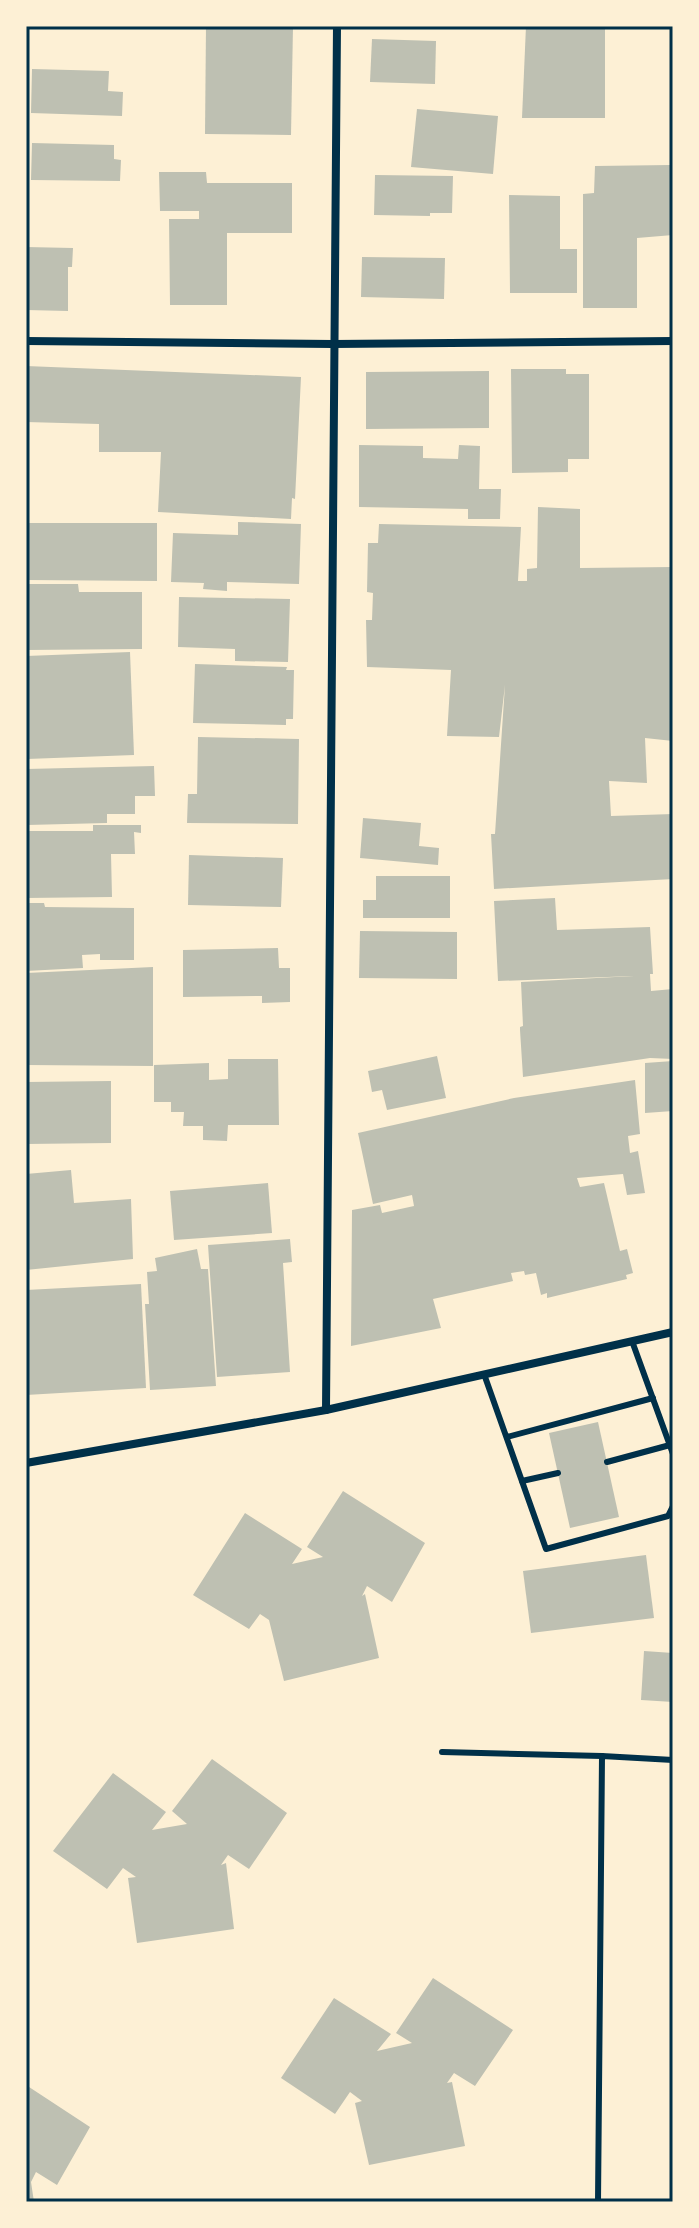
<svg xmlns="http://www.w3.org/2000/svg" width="699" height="2228" font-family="Signika,sans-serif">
<rect width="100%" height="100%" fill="#fdf0d5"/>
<g fill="#bec0b2">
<polygon points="206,26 293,26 291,135 205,134"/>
<polygon points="526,26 605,26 605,118 522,118"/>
<polygon points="372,39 436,41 435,84 370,82"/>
<polygon points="32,69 109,71 108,91 123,92 122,116 31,113"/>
<polygon points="417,109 498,116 493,174 411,167"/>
<polygon points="32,143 114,145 114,159 121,160 120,181 31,180"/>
<polygon points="670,165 673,165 673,235 637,238 637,308 583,308 583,194 594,193 595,166"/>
<polygon points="159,172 206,172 207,183 292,183 292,233 227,233 227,305 170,305 169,219 199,219 199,211 160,211"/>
<polygon points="375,175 453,176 452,213 430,213 430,216 374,215"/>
<polygon points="509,195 560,196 560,249 577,249 577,293 510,293"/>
<polygon points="26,247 73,248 72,267 68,267 68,311 26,310"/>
<polygon points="362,257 445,258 444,299 361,297"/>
<polygon points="26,366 301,377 295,499 292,498 291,519 158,512 161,452 99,452 99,424 26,422"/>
<polygon points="511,369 566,369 566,374 589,374 589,459 568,459 568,472 512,473"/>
<polygon points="489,371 489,428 366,429 366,372"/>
<polygon points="359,445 423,446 423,458 458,459 459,445 480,446 479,489 501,489 500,519 468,519 468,509 359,507"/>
<polygon points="538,507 580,509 580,568 673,567 673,741 645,738 647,783 609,781 611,816 673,814 673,879 494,889 491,834 495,834 505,685 499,737 447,736 451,670 367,667 366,620 372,620 373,593 367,592 368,543 378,543 379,524 521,527 518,581 527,581 527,569 537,568"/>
<polygon points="238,522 301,524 299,584 227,582 227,591 203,589 204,583 171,582 173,533 238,535"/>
<polygon points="26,523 157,523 157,581 26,580"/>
<polygon points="26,584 78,584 79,592 142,592 142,649 26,650"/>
<polygon points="179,597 290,599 288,662 235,661 235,649 178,647"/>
<polygon points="130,652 134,755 27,759 26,656"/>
<polygon points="195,664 287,667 286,670 294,670 293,719 286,719 286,725 193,723"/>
<polygon points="198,737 299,739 298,824 187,823 188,794 197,794"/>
<polygon points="154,766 155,796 135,796 135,814 107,814 107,823 27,825 26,769"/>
<polygon points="363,818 421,823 419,846 439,848 438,865 360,858"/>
<polygon points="93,825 141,825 141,833 134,832 135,854 111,854 112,897 26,898 26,831 93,831"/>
<polygon points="189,855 283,858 281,907 188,905"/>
<polygon points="376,876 450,876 450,918 363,918 363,900 376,900"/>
<polygon points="555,898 557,930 650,927 653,974 650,974 651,991 673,989 673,1059 650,1058 523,1077 520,1030 520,1027 523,1026 521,982 634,976 498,981 494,901"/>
<polygon points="26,903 44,903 45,907 134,908 134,960 100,960 100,954 82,955 83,968 26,971"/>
<polygon points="360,931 457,932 457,979 359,978"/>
<polygon points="278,948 279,968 290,968 290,1002 262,1003 262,996 183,997 183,950"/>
<polygon points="153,967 153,1066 26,1065 26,973"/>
<polygon points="437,1056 446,1098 387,1110 382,1090 372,1092 368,1071"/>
<polygon points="228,1059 278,1059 279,1125 228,1125 227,1141 203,1140 203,1126 183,1126 184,1112 171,1112 171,1102 154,1102 154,1065 209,1063 209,1080 228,1079"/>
<polygon points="673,1061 673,1111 645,1113 645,1063"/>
<polygon points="635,1080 640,1134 628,1136 630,1153 638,1151 645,1193 627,1195 623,1174 577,1178 580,1187 604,1183 620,1251 627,1249 633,1273 626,1275 627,1279 547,1298 547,1293 541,1295 536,1273 525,1275 524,1271 511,1273 513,1281 433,1299 441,1328 351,1346 352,1210 380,1205 382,1213 414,1206 412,1195 373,1204 358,1133 514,1098"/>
<polygon points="111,1081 111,1143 26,1144 26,1082"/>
<polygon points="71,1170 74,1203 131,1199 133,1259 26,1270 26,1174"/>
<polygon points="268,1183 272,1233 174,1240 170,1191"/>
<polygon points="290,1239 292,1262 283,1263 290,1372 217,1377 208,1245"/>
<polygon points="197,1249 201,1269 208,1269 216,1386 150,1390 145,1304 149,1304 147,1272 157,1271 155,1258"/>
<polygon points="141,1284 146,1388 26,1395 26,1290"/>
<polygon points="598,1422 619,1517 570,1528 549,1433"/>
<polygon points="343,1491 425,1543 392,1602 367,1586 362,1596 365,1594 379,1658 284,1681 269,1620 260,1614 249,1629 193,1595 245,1513 302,1549 292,1564 323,1557 307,1547"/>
<polygon points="646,1555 654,1618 531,1633 523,1571"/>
<polygon points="644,1651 673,1653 673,1702 641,1700"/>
<polygon points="212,1759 287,1813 249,1869 228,1855 221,1865 226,1863 234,1929 137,1943 128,1878 136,1877 123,1868 107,1889 53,1851 113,1773 166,1812 152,1830 187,1824 172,1811"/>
<polygon points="433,1978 513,2030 475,2086 454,2073 447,2083 452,2082 465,2146 369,2165 355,2103 362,2101 350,2092 335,2114 281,2078 334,1998 391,2034 377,2051 412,2043 396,2033"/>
<polygon points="26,2085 90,2127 57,2185 36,2172 31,2182 34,2202 26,2202"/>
</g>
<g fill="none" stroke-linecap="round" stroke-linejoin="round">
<g stroke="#003049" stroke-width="6">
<polyline points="632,1341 673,1454"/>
<polyline points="484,1374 546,1549 668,1516 673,1506"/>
<polyline points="507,1437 653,1398"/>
<polyline points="607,1462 670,1445"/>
<polyline points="522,1481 558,1473"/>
<polyline points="442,1752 602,1756"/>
<polyline points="598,2202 602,1756 673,1760"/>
</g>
<g stroke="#003049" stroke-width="8">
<polyline points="26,341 333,344 673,341"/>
<polyline points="326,1410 337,26"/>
<polyline points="26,1463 326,1410 673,1332"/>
</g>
</g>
<rect width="699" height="2228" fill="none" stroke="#fdf0d5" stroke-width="56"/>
<rect x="28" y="28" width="643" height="2172" fill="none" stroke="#003049" stroke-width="3"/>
</svg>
